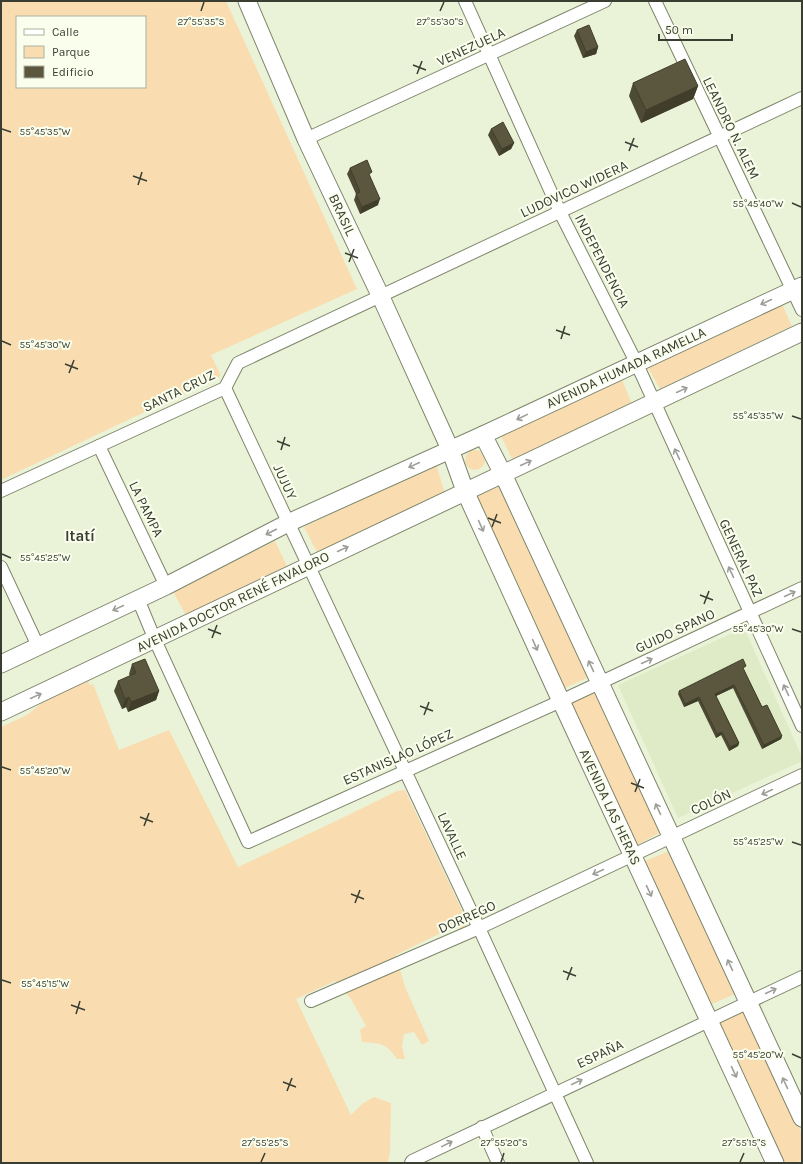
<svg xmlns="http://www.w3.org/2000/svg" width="803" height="1164" font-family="Karla,sans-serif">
<rect width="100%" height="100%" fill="#eaf3d7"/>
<polygon fill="#dfeac6" points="744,628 802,757 802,761 678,818 618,685"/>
<g fill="#f9ddb1" fill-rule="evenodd">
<path d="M1,1h225l131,288 -146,66 10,21 -220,104zM17,17h128v70h-128z"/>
<polygon points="782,304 792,326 660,389 648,368"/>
<polygon points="621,377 632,404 512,459 501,436"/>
<circle cx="475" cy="460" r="10"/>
<polygon points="436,464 445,494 317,552 304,527"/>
<polygon points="500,486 589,677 565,688 477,496"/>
<polygon points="275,541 287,566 187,617 172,590"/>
<path d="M87,679l3,6 3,-1 26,66 50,-20 69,137 98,-46 61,-30 8,-1 63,133 -7,9 -4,-7 -61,30 9,32 24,54 -7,4 -8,-13 -10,2 -2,12 3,13h-8c-12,-17 -15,-15 -35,-17l-2,-12 6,-4 -15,-27 -16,-18 -39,18 55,116 11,-11 12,-7 17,6 -1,48 -2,12h-387v-436l26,-12 23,-19z"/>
<polygon points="596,690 661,832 637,845 569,703"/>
<polygon points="676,848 735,994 712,1004 643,862"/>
<polygon points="744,1010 802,1134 802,1160 795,1163 785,1163 719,1024"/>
</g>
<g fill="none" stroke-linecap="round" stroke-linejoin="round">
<g stroke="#7e856b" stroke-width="14">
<g id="minor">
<polyline points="465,1 560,212 636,362 802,726"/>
<polyline points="655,1 802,310"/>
<polyline points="306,139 605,1"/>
<polyline points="225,388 479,928 587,1163"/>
<polyline points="99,446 166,586"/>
<polyline points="1,491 225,388 238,363 802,98"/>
<polyline points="1,567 38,646"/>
<polyline points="138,599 155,640 248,842 561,701 802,588"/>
<polyline points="311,1001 479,928 802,775"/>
<polyline points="482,1127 498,1163"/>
<polyline points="411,1163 412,1161 802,977"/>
</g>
</g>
<g stroke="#7e856b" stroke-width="19">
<g id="secondary">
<polyline points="247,1 306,139 380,295 450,449 465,491 561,701 775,1163"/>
<polyline points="483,435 503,474 802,1118"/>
<polyline points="1,664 166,586 288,523 483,435 802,286"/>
<polyline points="1,712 802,332"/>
</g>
</g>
<use href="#minor" stroke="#fff" stroke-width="12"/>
<use href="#secondary" stroke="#fff" stroke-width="17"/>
</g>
<g fill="#4e4b35">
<polygon points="577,30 598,47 596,54 583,58 574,36"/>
<polygon points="633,83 698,86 693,99 641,123 629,96"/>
<polygon points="491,129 514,143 511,149 499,156 488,135"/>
<polygon points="350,168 370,177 378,205 360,214 354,200 356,194 347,174"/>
<polygon points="132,664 159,691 156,700 128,712 126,707 122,709 114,691 118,681 130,676 129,674"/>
<polygon points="744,670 762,707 782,736 781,739 762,749 733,688 716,696 739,743 738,746 729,751 721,735 716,738 698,701 684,707 678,694 679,691 745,670"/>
</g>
<g fill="#403d2b">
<polygon points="598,47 596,54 583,58 586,52"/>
<polygon points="698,86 693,99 641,123 646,110"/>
<polygon points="514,143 511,149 499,156 502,149"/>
<polygon points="380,199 378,205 360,214 362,207"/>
<polygon points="734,685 733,688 714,697 715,694"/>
<polygon points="159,691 156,700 128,712 131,702"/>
<polygon points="129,697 126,707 122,709 125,699"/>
<polygon points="699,697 698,701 684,707 685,704"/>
<polygon points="722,732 721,735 716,738 717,734"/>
<polygon points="782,736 781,739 762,749 764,745"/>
<polygon points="739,743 738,746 729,751 730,747"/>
</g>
<g fill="#5b573e" stroke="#403d2b">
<polygon points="589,25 598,47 586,52 577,30"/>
<polygon points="685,59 698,86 646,110 633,83"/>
<polygon points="503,122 514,143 502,149 491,129"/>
<polygon points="367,160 372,172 369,174 380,199 362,207 356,194 360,192 350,168"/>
<polygon points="145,659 159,691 131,702 129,697 125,699 118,681 136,673 132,664"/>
<polygon points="743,659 746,666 743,668 762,707 767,705 782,736 764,745 734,685 715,694 739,743 730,747 722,732 717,734 699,697 685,704 679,691"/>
</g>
<defs><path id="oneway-shaft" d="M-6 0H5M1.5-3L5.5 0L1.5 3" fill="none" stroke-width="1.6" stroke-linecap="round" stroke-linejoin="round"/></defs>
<g stroke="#9c9e98">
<use href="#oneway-shaft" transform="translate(766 302) rotate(155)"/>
<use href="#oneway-shaft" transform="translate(682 390) rotate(-25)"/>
<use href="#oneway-shaft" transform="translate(522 417) rotate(154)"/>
<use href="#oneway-shaft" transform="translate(677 454) rotate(-115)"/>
<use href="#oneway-shaft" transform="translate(526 463) rotate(-25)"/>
<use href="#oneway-shaft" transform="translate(414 465) rotate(155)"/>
<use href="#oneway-shaft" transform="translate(481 526) rotate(66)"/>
<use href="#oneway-shaft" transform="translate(271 532) rotate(153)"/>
<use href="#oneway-shaft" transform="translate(343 549) rotate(-25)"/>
<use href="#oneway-shaft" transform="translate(731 572) rotate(-115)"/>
<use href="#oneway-shaft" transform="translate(790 594) rotate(-25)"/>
<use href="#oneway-shaft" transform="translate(118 608) rotate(155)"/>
<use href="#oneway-shaft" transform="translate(535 645) rotate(66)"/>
<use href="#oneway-shaft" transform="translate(647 661) rotate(-25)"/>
<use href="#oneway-shaft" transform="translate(591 666) rotate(-115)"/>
<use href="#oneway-shaft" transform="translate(786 690) rotate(-115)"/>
<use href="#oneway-shaft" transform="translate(36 696) rotate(-25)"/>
<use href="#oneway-shaft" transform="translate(767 792) rotate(155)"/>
<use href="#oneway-shaft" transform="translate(658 809) rotate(-115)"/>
<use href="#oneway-shaft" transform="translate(598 872) rotate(155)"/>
<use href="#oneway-shaft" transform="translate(649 891) rotate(65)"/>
<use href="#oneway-shaft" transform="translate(730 965) rotate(-115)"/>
<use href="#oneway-shaft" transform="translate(771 991) rotate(-25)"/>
<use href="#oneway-shaft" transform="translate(734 1072) rotate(65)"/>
<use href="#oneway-shaft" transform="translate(577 1082) rotate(-25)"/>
<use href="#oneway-shaft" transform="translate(785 1083) rotate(-115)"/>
<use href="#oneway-shaft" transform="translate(447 1144) rotate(-26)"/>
</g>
<path fill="none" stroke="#3a3d32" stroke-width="1.5" d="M201,11l3,-9M440,11l4,-9M413,65l13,5M417,74l5,-13M2,129l9,3M625,142l13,5M629,151l5,-13M133,176l14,5M138,185l4,-13M792,203l9,4M345,253l13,5M349,262l5,-13M556,330l14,5M561,339l4,-13M2,341l9,4M65,364l13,5M69,373l5,-13M792,416l9,3M277,441l13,5M281,450l4,-13M488,518l13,5M492,527l5,-13M2,554l9,4M700,595l13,5M704,604l5,-13M208,629l13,5M792,629l9,3M212,638l5,-13M420,706l13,5M424,715l5,-13M2,767l9,3M631,783l13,5M635,792l5,-13M140,817l13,5M144,826l5,-13M792,842l9,3M351,894l13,5M355,903l5,-13M563,971l13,5M2,980l9,3M567,980l5,-13M71,1005l14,5M76,1014l4,-13M792,1054l9,4M283,1082l13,5M287,1091l5,-13M261,1162l4,-9M501,1162l3,-9M740,1162l4,-9"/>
<g text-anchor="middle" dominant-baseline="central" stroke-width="4" stroke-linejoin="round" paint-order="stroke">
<g font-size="14" fill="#3a3d32" stroke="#f9feed">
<text transform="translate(471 47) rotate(-25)">VENEZUELA</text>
<text transform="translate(731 128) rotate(64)">LEANDRO N. ALEM</text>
<text transform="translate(574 189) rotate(-25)">LUDOVICO WIDERA</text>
<text transform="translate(342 215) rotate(65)">BRASIL</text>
<text transform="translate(602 261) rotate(63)">INDEPENDENCIA</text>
<text transform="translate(626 368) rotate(-25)">AVENIDA HUMADA RAMELLA</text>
<text transform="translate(179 391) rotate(-26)">SANTA CRUZ</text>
<text transform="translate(285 482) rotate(65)">JUJUY</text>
<text transform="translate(146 509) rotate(64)">LA PAMPA</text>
<text transform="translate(741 558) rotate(65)">GENERAL PAZ</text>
<text transform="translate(233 602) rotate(-26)">AVENIDA DOCTOR RENÉ FAVALORO</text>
<text transform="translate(675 631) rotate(-25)">GUIDO SPANO</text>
<text transform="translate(398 757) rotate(-24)">ESTANISLAO LÓPEZ</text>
<text transform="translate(711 802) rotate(-25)">COLÓN</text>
<text transform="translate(610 807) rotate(65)">AVENIDA LAS HERAS</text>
<text transform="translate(452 836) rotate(65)">LAVALLE</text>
<text transform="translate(467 917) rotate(-24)">DORREGO</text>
<text transform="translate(600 1054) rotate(-25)">ESPAÑA</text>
</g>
<g font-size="15" font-weight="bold" fill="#3a3d32" stroke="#f9feed">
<text x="80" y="536">Itatí</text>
</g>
</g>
<g font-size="10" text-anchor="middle" fill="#3a3d32" stroke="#f9feed" stroke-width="4" stroke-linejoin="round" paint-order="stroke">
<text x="440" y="25">27°55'30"S</text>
<text x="201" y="25">27°55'35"S</text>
<text x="45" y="135">55°45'35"W</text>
<text x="758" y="207">55°45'40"W</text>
<text x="45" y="348">55°45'30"W</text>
<text x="758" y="419">55°45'35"W</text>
<text x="45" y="561">55°45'25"W</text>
<text x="758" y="632">55°45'30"W</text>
<text x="45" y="774">55°45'20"W</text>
<text x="758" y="845">55°45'25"W</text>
<text x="45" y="987">55°45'15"W</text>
<text x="758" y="1058">55°45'20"W</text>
<text x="265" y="1146">27°55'25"S</text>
<text x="504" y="1146">27°55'20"S</text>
<text x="744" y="1146">27°55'15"S</text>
</g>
<rect width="803" height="1164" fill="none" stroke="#3a3d32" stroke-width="4"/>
<rect x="16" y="16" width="130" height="72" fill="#f9feed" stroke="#adb1a2"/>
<rect x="24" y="29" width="20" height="6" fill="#ffffff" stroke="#adb1a2"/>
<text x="52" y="36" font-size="12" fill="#3a3d32">Calle</text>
<rect x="24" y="46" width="20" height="12" fill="#f9ddb1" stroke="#adb1a2"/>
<text x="52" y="56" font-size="12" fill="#3a3d32">Parque</text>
<rect x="24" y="66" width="20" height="12" fill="#5b573e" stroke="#adb1a2"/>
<text x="52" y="76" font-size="12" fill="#3a3d32">Edificio</text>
<path d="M659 34v6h73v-6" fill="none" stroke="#3a3d32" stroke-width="2"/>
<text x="665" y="34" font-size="12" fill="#3a3d32" stroke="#f9feed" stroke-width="3" paint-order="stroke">50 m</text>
</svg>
